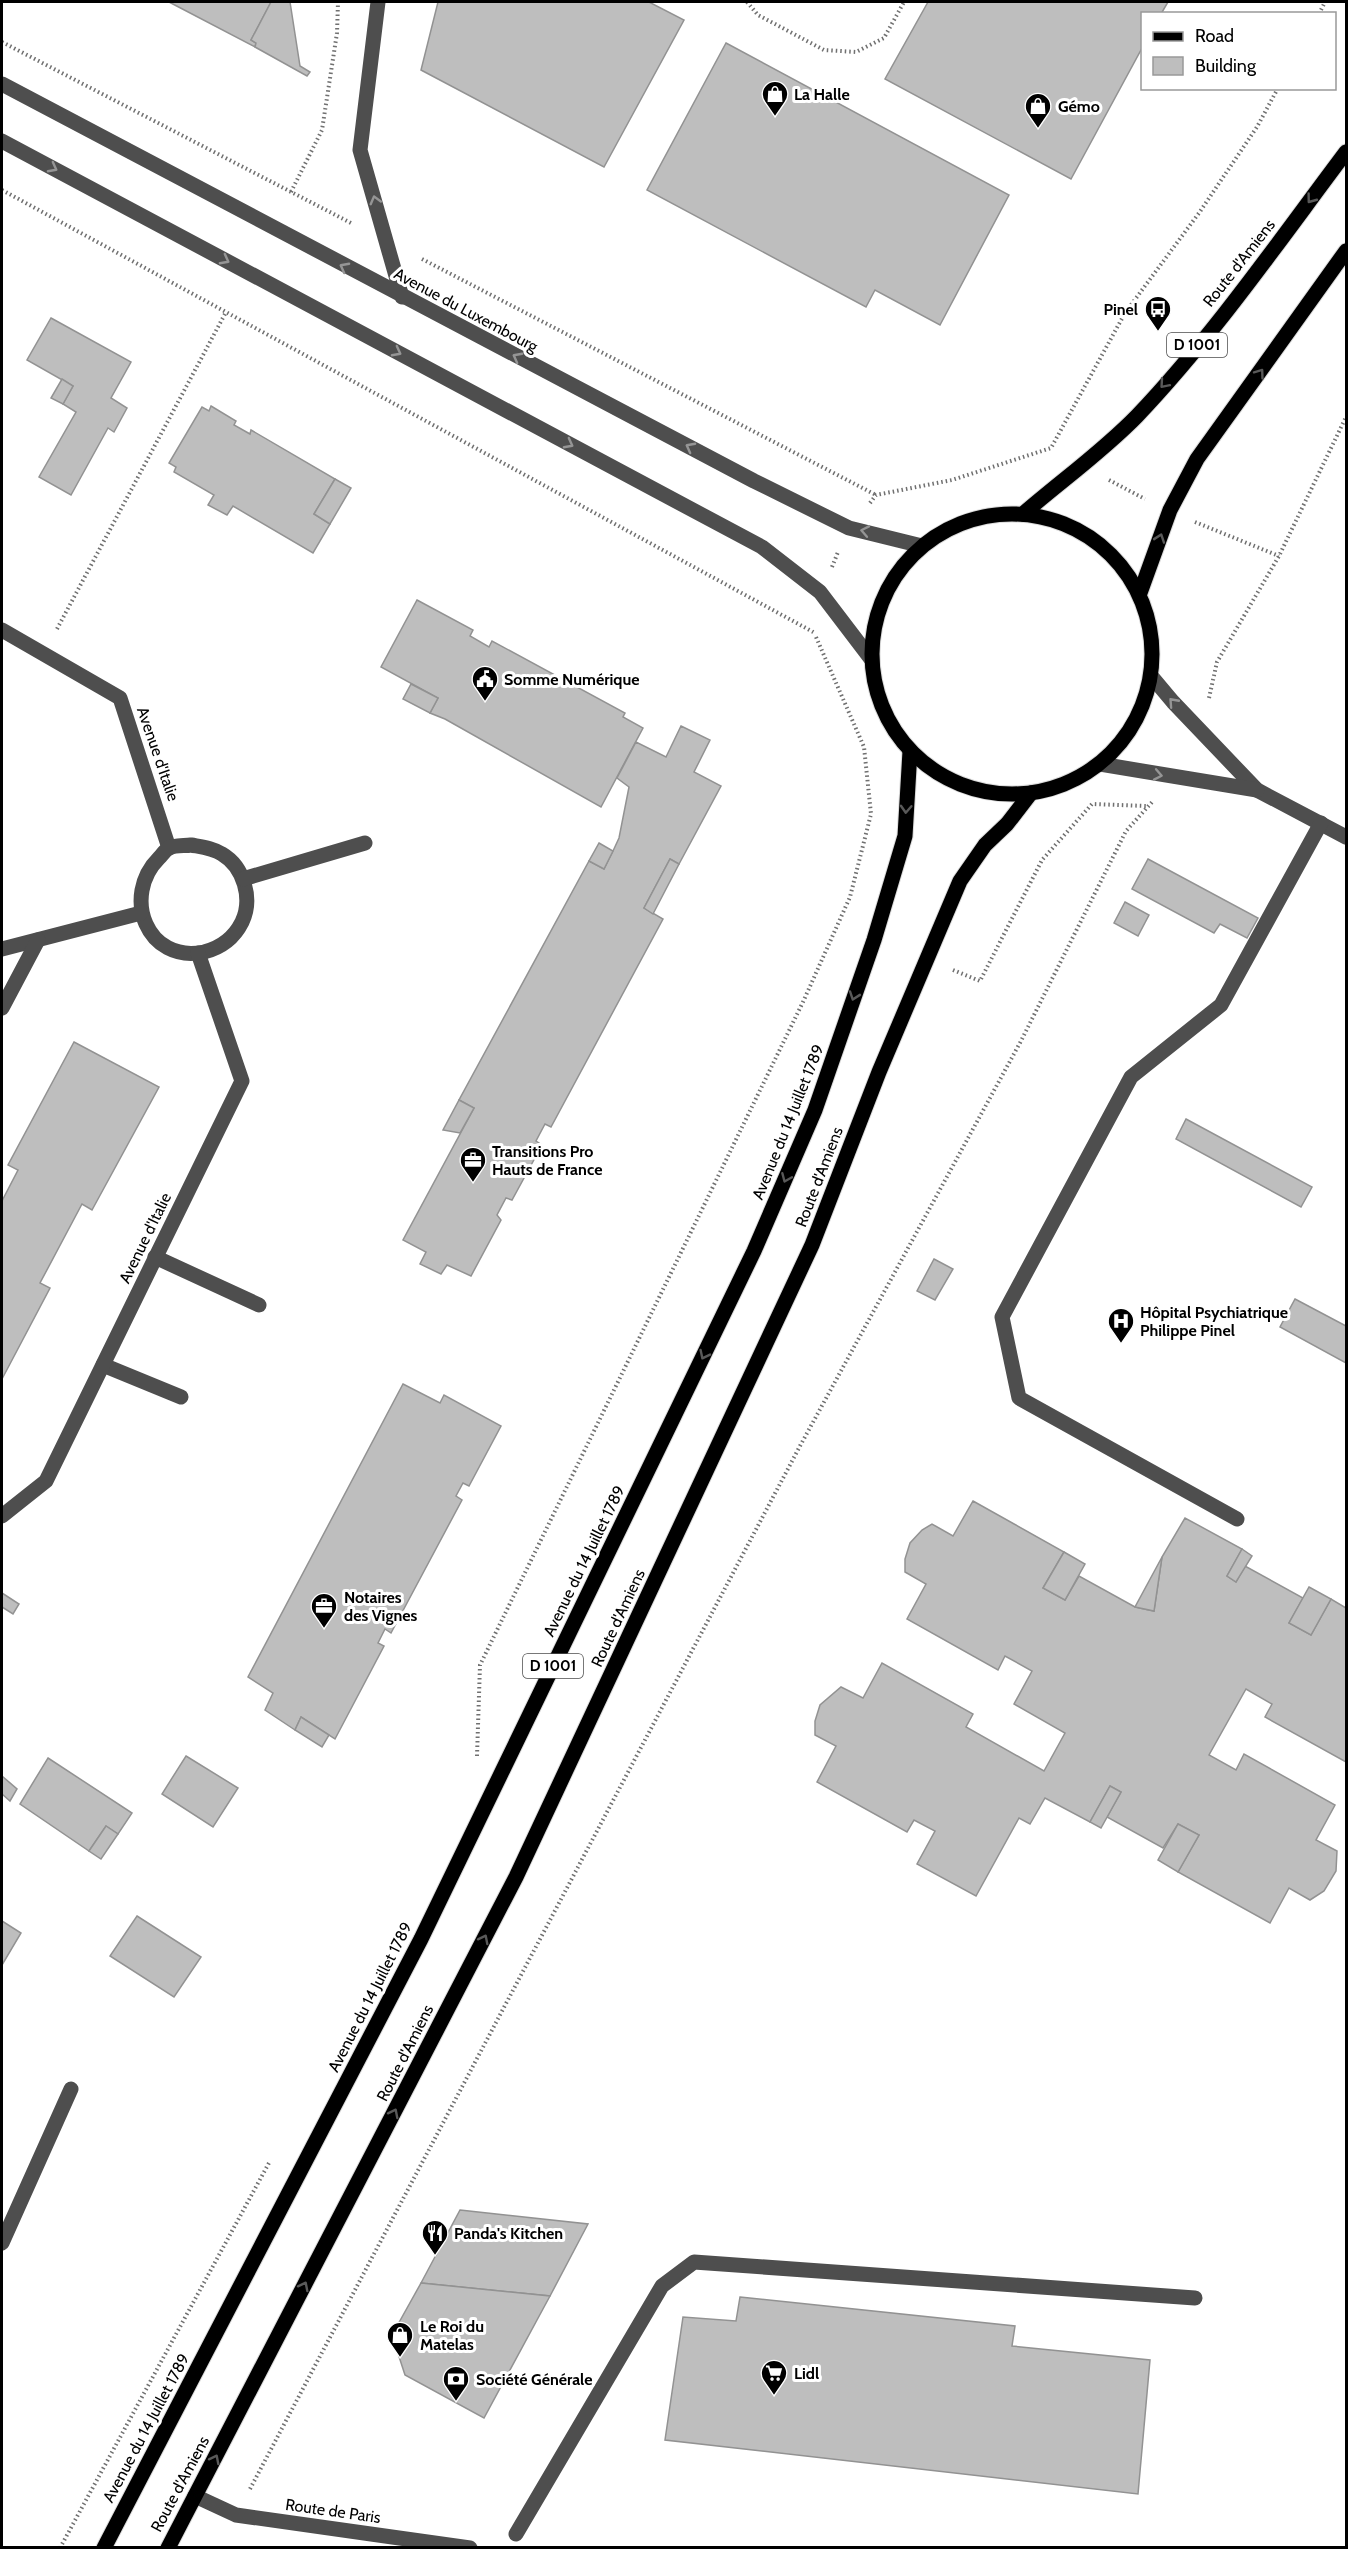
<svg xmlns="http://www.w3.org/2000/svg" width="1348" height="2549" font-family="Cabin,sans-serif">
<rect width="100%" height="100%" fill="#fff"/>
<g fill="#bebebe" stroke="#929292" stroke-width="1.5">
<polygon points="169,2 271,2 251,40 256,43 255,47"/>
<polygon points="271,2 290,2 300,66 310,72 307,76 255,47 256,43 251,40"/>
<polygon points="438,2 649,2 684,20 604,167 421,70"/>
<polygon points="928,2 1168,2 1161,14 1142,14 1142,48 1071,179 885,79"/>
<polygon points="726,43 1009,195 940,325 875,290 866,307 647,190"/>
<polygon points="51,318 131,362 111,398 127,408 114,432 108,428 71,495 39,477 76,412 63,404 73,386 27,360"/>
<polygon points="62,379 73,386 63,404 51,398"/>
<polygon points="211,406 236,421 234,425 250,434 251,430 335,479 314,514 330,524 313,553 233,506 227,515 208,505 214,495 174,472 176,467 169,463 202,407 209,411"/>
<polygon points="335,479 351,488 330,524 314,514"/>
<polygon points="417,600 473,630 470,636 489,647 492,641 625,713 623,717 643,728 601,807 445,719 430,713 438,698 381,667"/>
<polygon points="411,684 438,698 430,713 403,699"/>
<polygon points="681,726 710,740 694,772 721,786 679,864 670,859 644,908 663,919 551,1127 545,1124 536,1141 542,1145 512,1200 506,1198 497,1215 501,1220 471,1276 447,1265 441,1274 420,1264 426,1252 403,1240 474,1108 459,1100 589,861 604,869 613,851 619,838 629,787 617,778 636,742 666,757"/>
<polygon points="599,843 613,851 604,869 589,861"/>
<polygon points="670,859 679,864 653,914 644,908"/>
<polygon points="1148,859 1258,918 1247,938 1220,924 1214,933 1132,889"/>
<polygon points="1125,902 1149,915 1138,936 1114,923"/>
<polygon points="74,1042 159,1087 92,1210 82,1204 40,1283 50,1288 2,1379 2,1201 18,1170 8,1165"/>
<polygon points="459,1100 474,1108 460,1133 443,1130"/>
<polygon points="1186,1119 1312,1187 1301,1207 1176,1139"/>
<polygon points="934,1259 953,1269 935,1300 917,1291"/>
<polygon points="1295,1299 1346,1326 1346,1363 1280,1327"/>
<polygon points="403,1384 440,1403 444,1395 501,1426 469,1486 463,1483 456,1496 462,1500 391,1633 385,1629 378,1643 384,1646 335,1739 301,1717 295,1730 265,1710 273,1693 248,1677"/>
<polygon points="973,1501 1064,1552 1043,1588 1065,1600 1079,1576 1135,1607 1154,1611 1162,1557 1185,1518 1242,1549 1227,1576 1236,1582 1245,1566 1303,1598 1289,1623 1311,1635 1331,1599 1346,1608 1346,1762 1265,1717 1272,1704 1246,1689 1209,1755 1236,1770 1244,1754 1335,1805 1316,1840 1337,1851 1336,1871 1324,1891 1310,1900 1289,1888 1270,1923 1178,1872 1199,1835 1178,1824 1163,1848 1107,1817 1121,1792 1110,1786 1090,1822 1045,1798 1030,1824 1019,1818 976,1896 917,1864 935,1831 914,1820 907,1832 817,1782 836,1746 815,1735 815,1721 820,1705 841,1687 863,1698 882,1663 973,1714 966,1727 1044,1771 1065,1733 1014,1704 1032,1671 1005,1656 998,1670 907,1619 926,1584 905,1572 905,1559 910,1543 922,1530 932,1524 953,1536"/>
<polygon points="1242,1549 1252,1556 1236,1582 1227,1576"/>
<polygon points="1064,1552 1085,1564 1065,1600 1043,1588"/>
<polygon points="1162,1557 1154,1611 1135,1607"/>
<polygon points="1309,1587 1331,1599 1311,1635 1289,1623"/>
<polygon points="2,1593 19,1604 13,1614 2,1607"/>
<polygon points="301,1717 329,1735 322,1747 295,1730"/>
<polygon points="186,1756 238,1788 213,1827 162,1794"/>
<polygon points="48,1758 132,1813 118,1834 106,1826 89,1851 20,1804"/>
<polygon points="2,1776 17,1789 10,1801 2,1794"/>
<polygon points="1110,1786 1121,1792 1101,1828 1090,1822"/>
<polygon points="1178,1824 1199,1835 1178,1872 1158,1860"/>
<polygon points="106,1826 118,1834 101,1859 89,1851"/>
<polygon points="137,1916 201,1957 174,1997 110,1956"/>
<polygon points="2,1921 21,1933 2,1965"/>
<polygon points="460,2210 588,2224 550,2296 421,2283"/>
<polygon points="421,2283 550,2296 484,2418 405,2375 392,2335"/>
<polygon points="740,2297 1015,2326 1012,2346 1150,2360 1138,2494 665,2440 683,2317 736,2321"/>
</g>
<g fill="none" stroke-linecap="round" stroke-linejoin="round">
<g stroke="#dbdbdb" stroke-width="17">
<g id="major">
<circle cx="1012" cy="654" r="140"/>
<path d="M1023,514c38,-33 79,-62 114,-98 77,-81 142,-175 209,-264"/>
<polyline points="1140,593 1170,510 1197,459 1346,251"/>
<polyline points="104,2548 421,1939 754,1251 815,1110 874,940 905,836 910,751"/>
<polyline points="168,2548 516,1877 812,1245 879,1072 960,881 985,845 1007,824 1031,793"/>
</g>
</g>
<g stroke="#707070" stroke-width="4" stroke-dasharray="1.5 3" stroke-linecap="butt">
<polyline points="747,2 758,15 824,50 856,52 884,38 904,2"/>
<polyline points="1319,14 1325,2"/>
<polyline points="2,42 351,223"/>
<polyline points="2,190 815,633"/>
<polyline points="291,192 322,130 337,33 338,2"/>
<polyline points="422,259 876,495"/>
<polyline points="1109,480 1145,499"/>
<polyline points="870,503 876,495 952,480 1051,448 1125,313 1199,213 1257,127 1278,88"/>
<polyline points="1195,522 1279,556"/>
<polyline points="832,567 838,552"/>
<polyline points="57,629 226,312"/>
<polyline points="1209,698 1217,662 1279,556 1346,417"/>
<polyline points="953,970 980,981 1042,860 1092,804 1147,806"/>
<polyline points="477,1756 480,1665 803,1002 850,897 871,814 864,747 816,637"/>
<polyline points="250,2489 800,1446 1021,1041 1126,831 1153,801"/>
<polyline points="60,2548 270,2161"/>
</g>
<g stroke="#4e4e4e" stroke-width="15">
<polyline points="378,2 360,150 402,297"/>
<polyline points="2,84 754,481 849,528 922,546"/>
<polyline points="2,141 762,547 820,592 871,659"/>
<polyline points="2,630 120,698 169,848"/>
<polyline points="1152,677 1173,702 1257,790 1346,837"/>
<polyline points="1100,764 1257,790"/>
<path d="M191,845c11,2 22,3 31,9 22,13 31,45 20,68 -8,16 -22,26 -38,30 -57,12 -83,-56 -45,-94 3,-3 6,-8 10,-10 5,-3 16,-2 22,-3z"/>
<polyline points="243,879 365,843"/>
<polyline points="2,949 141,913"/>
<polyline points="2,1008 38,940"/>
<polyline points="155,1257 259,1305"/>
<polyline points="103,1365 181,1397"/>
<polyline points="2,1516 46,1481 242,1081 198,953"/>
<polyline points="1237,1519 1019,1398 1002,1317 1131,1077 1221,1005 1321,823"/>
<polyline points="2,2243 71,2089"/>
<polyline points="195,2496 236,2515 470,2548"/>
<polyline points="516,2534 662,2286 694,2262 1195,2298"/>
</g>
<use href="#major" stroke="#000" stroke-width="15"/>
</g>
<defs><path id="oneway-chevron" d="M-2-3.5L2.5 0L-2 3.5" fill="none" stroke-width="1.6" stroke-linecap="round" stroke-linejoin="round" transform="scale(1.5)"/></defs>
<g stroke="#959595">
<use href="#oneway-chevron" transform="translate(53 168) rotate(28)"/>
<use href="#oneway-chevron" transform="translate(375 200) rotate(-105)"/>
<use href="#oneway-chevron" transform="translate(225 260) rotate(28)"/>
<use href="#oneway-chevron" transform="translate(344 267) rotate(-152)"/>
<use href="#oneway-chevron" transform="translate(397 352) rotate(28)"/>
<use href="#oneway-chevron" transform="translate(517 357) rotate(-152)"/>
<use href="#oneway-chevron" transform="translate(569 444) rotate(28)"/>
<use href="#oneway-chevron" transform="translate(690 447) rotate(-152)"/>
<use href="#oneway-chevron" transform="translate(865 531) rotate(-169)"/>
<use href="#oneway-chevron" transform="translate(1173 702) rotate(-132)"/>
<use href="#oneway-chevron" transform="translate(1158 775) rotate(11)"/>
</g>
<g stroke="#595959">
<use href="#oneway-chevron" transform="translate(1311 199) rotate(127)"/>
<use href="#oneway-chevron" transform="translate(1260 373) rotate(-54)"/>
<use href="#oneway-chevron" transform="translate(1164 384) rotate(131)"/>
<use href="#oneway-chevron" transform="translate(1160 538) rotate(-71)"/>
<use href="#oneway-chevron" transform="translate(906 809) rotate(93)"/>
<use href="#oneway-chevron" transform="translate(854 996) rotate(109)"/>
<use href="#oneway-chevron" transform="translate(786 1178) rotate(113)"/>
<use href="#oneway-chevron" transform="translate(704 1355) rotate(116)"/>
<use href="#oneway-chevron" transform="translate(484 1939) rotate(-63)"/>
<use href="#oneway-chevron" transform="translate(394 2113) rotate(-63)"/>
<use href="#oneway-chevron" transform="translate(304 2286) rotate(-63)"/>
<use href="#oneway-chevron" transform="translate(215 2459) rotate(-63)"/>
</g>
<defs>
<g id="shop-pin" transform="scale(1.35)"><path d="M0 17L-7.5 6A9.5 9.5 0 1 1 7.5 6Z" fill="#000" stroke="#fff"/><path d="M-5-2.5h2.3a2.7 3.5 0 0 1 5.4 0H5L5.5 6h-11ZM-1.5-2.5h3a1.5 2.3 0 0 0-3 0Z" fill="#fff"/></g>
<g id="bus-pin" transform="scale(1.35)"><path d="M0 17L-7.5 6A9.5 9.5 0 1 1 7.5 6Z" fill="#000" stroke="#fff"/><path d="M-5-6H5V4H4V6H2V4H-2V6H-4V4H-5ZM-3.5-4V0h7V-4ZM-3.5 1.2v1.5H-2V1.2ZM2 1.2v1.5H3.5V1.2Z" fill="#fff"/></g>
<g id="civic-pin" transform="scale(1.35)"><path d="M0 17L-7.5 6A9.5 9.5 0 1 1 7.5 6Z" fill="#000" stroke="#fff"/><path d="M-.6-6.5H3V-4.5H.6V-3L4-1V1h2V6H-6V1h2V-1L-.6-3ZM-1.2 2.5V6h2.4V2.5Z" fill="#fff"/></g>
<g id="office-pin" transform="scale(1.35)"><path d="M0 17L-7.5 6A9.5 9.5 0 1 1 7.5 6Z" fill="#000" stroke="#fff"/><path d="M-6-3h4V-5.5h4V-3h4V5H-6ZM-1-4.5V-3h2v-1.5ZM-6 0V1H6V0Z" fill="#fff"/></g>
<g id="hospital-pin" transform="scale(1.35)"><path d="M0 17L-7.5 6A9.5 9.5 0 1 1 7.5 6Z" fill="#000" stroke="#fff"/><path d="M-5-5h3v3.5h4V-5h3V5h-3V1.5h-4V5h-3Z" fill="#fff"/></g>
<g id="restaurant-pin" transform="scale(1.35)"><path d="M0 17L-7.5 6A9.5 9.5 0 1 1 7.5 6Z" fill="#000" stroke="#fff"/><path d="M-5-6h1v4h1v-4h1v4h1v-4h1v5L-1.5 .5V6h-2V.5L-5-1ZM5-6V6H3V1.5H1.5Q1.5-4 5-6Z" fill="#fff"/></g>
<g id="supermarket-pin" transform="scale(1.35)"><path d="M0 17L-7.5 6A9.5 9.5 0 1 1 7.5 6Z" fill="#000" stroke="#fff"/><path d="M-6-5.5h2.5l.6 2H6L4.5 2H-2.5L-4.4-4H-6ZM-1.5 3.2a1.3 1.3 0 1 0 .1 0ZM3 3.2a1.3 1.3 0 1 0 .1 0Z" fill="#fff"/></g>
<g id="bank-pin" transform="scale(1.35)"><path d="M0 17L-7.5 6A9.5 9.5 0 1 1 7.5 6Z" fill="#000" stroke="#fff"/><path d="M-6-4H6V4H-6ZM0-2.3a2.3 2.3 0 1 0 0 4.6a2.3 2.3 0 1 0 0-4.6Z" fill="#fff"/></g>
</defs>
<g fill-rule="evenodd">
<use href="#shop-pin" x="775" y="94"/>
<use href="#shop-pin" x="1038" y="106"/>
<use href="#bus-pin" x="1158" y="309"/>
<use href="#civic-pin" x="485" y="679"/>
<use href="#office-pin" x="473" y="1160"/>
<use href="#hospital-pin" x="1121" y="1321"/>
<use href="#office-pin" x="324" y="1606"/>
<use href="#restaurant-pin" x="435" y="2233"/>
<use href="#shop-pin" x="400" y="2335"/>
<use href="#supermarket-pin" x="774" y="2373"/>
<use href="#bank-pin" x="456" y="2379"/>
</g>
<g text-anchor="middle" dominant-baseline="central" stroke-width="6" stroke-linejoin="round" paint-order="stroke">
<g fill="#fff" stroke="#4c4c4c" stroke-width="1.5">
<rect x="1167" y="333" width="60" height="24" rx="4.5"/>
<rect x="523" y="1654" width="60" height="24" rx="4.5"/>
</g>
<g font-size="15" font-weight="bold" fill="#000">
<text x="1197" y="345">D 1001</text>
<text x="553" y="1666">D 1001</text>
</g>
<g font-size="16" font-weight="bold" fill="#000" stroke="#fff" text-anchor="start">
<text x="794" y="94">La Halle</text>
<text x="1058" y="106">Gémo</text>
<text x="1138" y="309" text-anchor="end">Pinel</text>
<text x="504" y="679">Somme Numérique</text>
<text x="492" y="1151">Transitions Pro<tspan x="492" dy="18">Hauts de France</tspan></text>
<text x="1140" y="1312">Hôpital Psychiatrique<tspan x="1140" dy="18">Philippe Pinel</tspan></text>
<text x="344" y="1597">Notaires<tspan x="344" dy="18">des Vignes</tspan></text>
<text x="454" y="2233">Panda's Kitchen</text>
<text x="420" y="2326">Le Roi du<tspan x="420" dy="18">Matelas</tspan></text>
<text x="794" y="2373">Lidl</text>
<text x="476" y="2379">Société Générale</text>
</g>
<g font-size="16" fill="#000" stroke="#fff">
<text transform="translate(1239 263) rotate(-52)">Route d'Amiens</text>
<text transform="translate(466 310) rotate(28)">Avenue du Luxembourg</text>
<text transform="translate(158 754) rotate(71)">Avenue d'Italie</text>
<text transform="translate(788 1122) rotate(-68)">Avenue du 14 Juillet 1789</text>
<text transform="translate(819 1177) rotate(-69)">Route d'Amiens</text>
<text transform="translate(145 1238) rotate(-64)">Avenue d'Italie</text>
<text transform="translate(584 1561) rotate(-64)">Avenue du 14 Juillet 1789</text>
<text transform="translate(618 1618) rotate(-65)">Route d'Amiens</text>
<text transform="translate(370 1997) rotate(-63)">Avenue du 14 Juillet 1789</text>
<text transform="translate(405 2053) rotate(-63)">Route d'Amiens</text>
<text transform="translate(146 2428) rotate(-62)">Avenue du 14 Juillet 1789</text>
<text transform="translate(180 2484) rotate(-62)">Route d'Amiens</text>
<text transform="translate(333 2511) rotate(8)">Route de Paris</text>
</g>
</g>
<rect width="1348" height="2549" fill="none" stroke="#000000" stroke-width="6"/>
<rect x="1141" y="12" width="195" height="78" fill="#ffffff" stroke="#999999" stroke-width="1.5"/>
<rect x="1153" y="32" width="30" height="9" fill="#000000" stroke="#999999" stroke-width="1.5"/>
<text x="1195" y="42" font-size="18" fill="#000000">Road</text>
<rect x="1153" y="57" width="30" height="18" fill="#bebebe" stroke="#999999" stroke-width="1.5"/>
<text x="1195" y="72" font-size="18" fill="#000000">Building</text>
</svg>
